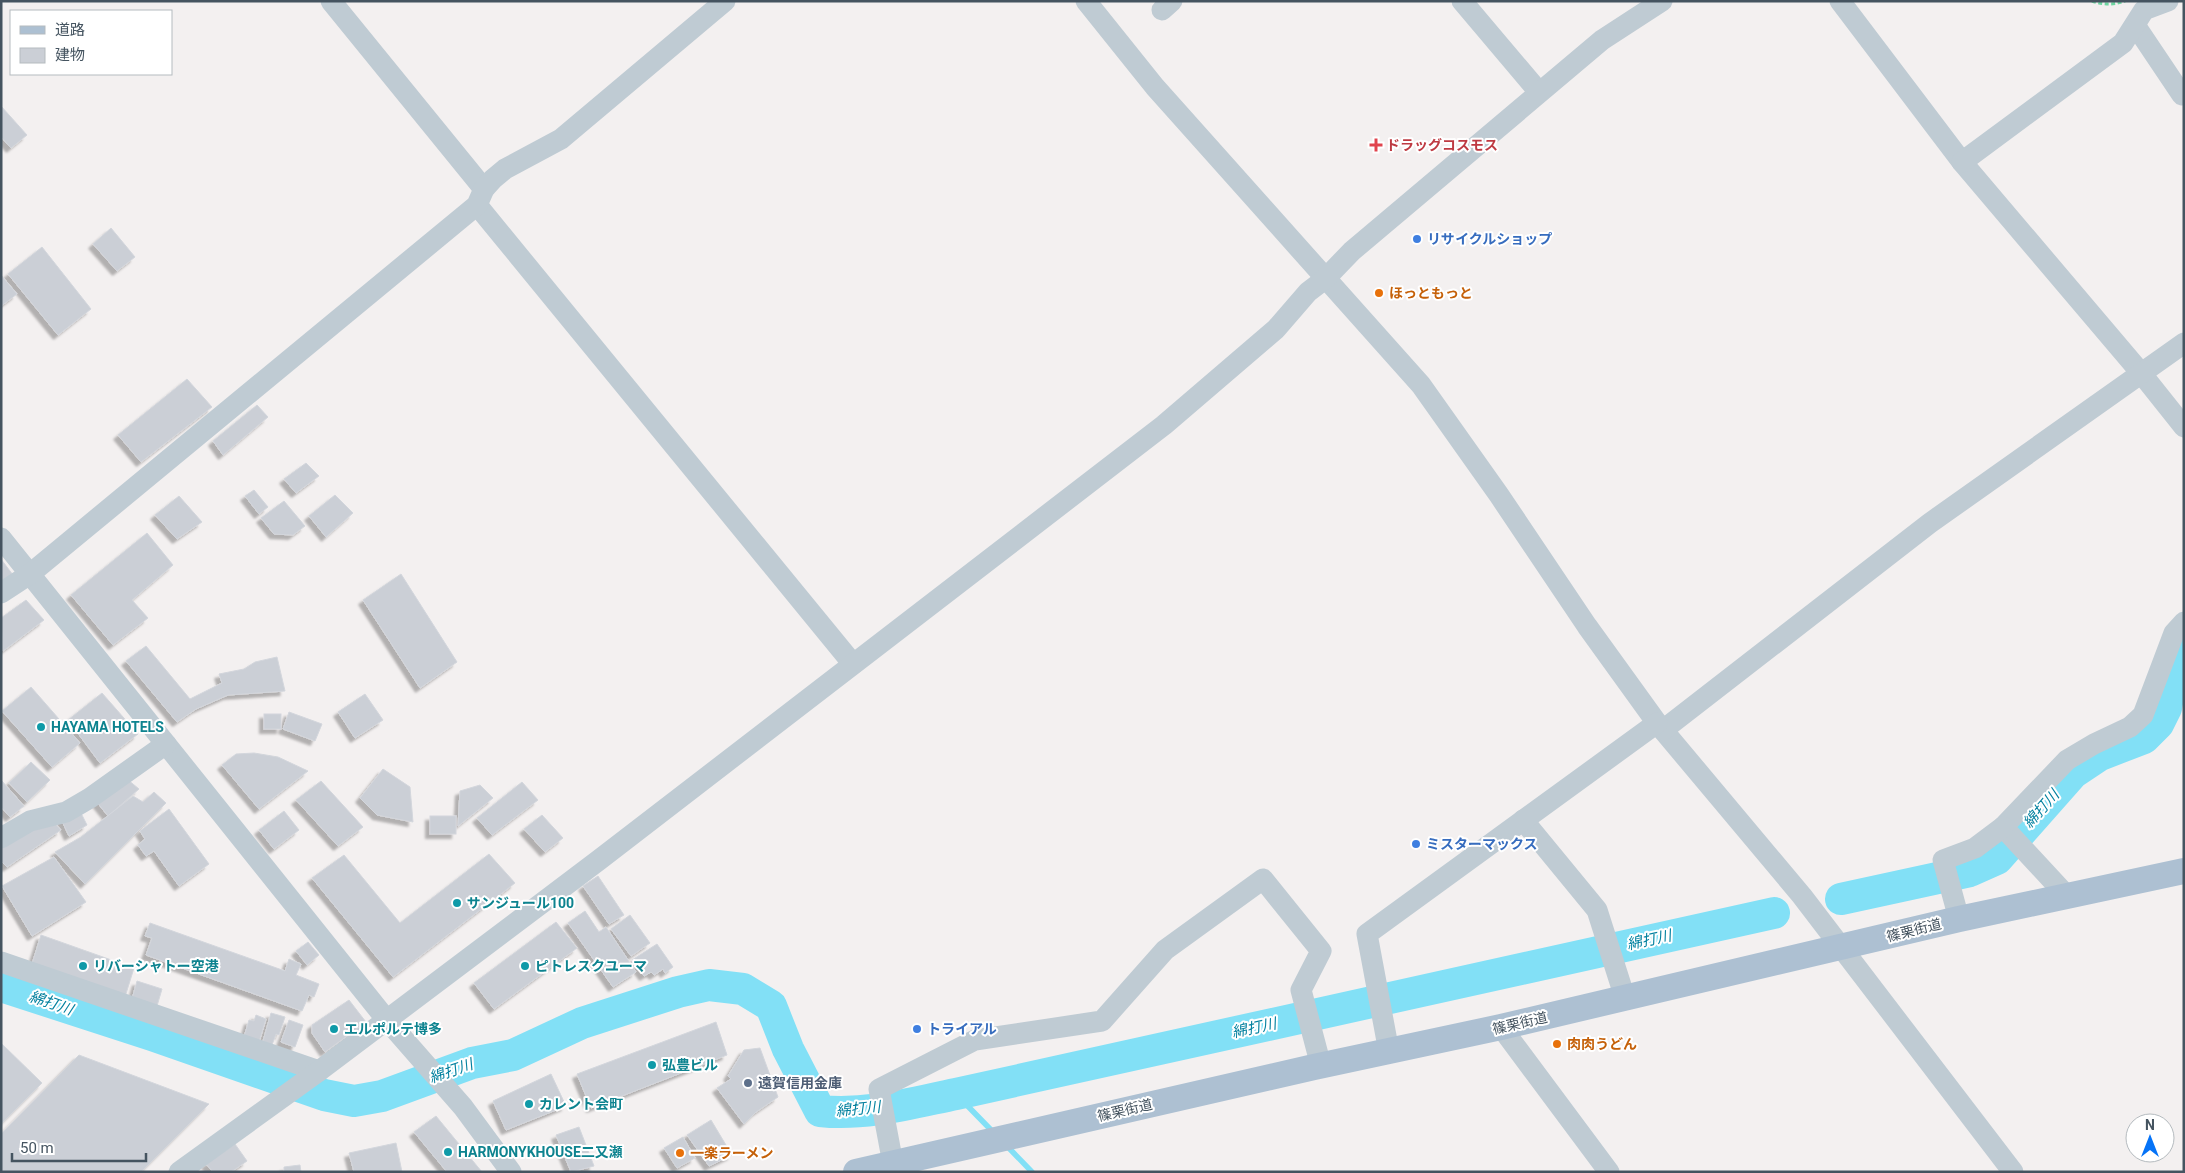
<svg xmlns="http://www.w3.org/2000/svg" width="2185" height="1173" font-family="Roboto,'Noto Sans JP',sans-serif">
<defs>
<filter id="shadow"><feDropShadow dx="-4.5" dy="4.5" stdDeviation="1" flood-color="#0004"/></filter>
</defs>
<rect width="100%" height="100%" fill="#f3f0f0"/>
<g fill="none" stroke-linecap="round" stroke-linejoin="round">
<g stroke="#82e0f6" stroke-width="5.5">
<polyline points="956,1094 994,1133"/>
<polyline points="1006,1145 1032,1172"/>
</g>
<g stroke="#82e0f6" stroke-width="32">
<polyline points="1841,899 1970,871 1997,859 2073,773 2100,755 2144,738 2158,724 2166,708 2171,682 2184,648"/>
<path d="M1,986l151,49 172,60 30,6 28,-5 90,-33 41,-8 69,-32 96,-31 31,-7 34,4 28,17 17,43 32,62c46,5 92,-8 136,-17l818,-181"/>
</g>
</g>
<g fill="#cbcfd6" stroke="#d3d6dc" filter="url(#shadow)">
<polygon points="1,106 27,135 11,148 1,137"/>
<polygon points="111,228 135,257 117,271 93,244"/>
<polygon points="42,247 91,309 58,335 8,274"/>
<polygon points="1,275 17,294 1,306"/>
<polygon points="187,379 212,407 141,462 118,435"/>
<polygon points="257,405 268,417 223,455 213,441"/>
<polygon points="306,463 319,476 296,493 284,479"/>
<polygon points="254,490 268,507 259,514 245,496"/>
<polygon points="335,495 353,513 326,537 309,516"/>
<polygon points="179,496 202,522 177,539 155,515"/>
<polygon points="284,501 305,526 293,535 274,534 261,518"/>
<polygon points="147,533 173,565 132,600 148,618 113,645 71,595"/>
<polygon points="1,559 13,575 1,582"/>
<polygon points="401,574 457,662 420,688 363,600"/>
<polygon points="26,600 44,620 3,651 1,618"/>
<polygon points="146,646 190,699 222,683 219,674 244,669 255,662 277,657 285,691 228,695 196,709 177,722 126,661"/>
<polygon points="31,687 80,743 52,767 2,711"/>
<polygon points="102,693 138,734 100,763 68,720"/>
<polygon points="365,694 383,720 355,738 338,712"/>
<polygon points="289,712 322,724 315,741 283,729"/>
<rect x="264" y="714" width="17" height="15"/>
<polygon points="254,753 278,757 308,771 259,809 222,765 236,754"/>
<polygon points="31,762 50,780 27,802 9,783"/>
<polygon points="383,769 410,787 413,822 377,815 360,798"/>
<polygon points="127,779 139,789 108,816 96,801"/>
<polygon points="2,781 24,806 10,817 1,807"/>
<polygon points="321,781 363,827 338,846 296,800"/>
<polygon points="522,782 538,800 492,835 477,818"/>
<polygon points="480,785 493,798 458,826 460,791"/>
<polygon points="154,792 166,803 85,884 55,852 81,837 133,796 143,802"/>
<polygon points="79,809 87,825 69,836 61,819"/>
<polygon points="169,809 209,864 179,886 154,851 146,856 138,845 145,839 140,831"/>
<polygon points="284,811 299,830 274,849 259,830"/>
<polygon points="542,815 563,838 545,852 524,829"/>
<rect x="430" y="816" width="26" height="18"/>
<polygon points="51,819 61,830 7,867 1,861 1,845"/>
<polygon points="489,854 515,883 393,977 312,878 344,855 400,923"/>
<polygon points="54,857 86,902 32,936 2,886"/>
<polygon points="598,876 624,915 609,924 583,886"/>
<polygon points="585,911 599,932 606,927 636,972 613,987 568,923"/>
<polygon points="630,915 650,943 631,956 611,929"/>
<polygon points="556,922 577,948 494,1009 474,983"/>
<polygon points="150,923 285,971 289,959 301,964 296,975 319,984 314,997 309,995 302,1011 146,955 152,938 145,936"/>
<polygon points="41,935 134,968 125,997 32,964"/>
<polygon points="308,942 319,955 307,965 296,951"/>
<polygon points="657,944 673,967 665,973 663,969 654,975 651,972 644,976 632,960"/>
<polygon points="137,981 162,989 157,1006 132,999"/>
<polygon points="349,1000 366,1022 325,1052 312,1033 312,1025"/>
<polygon points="271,1013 285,1017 279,1035 276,1034 272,1045 263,1041"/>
<polygon points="256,1015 266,1019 259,1042 244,1037 249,1020 254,1021"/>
<polygon points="289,1020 303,1025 295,1047 281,1042"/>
<polygon points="716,1022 727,1055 591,1108 577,1074"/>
<polygon points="1,1043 42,1083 1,1124"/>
<polygon points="760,1048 778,1097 756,1112 744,1124 717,1088 731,1079 728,1076 744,1050"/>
<polygon points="79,1055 209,1104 141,1172 1,1172 1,1134"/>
<polygon points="551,1074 566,1106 506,1130 493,1101"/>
<polygon points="436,1116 482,1172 447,1172 414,1132"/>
<polygon points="711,1120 732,1155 709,1166 687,1135"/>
<polygon points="579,1127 594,1166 571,1172 556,1135"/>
<polygon points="683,1137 695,1158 677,1168 664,1148"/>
<polygon points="396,1143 402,1172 354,1172 349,1153"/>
<polygon points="235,1144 247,1161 231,1172 213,1172 206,1164"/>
<polygon points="300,1165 301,1172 284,1172 284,1167"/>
</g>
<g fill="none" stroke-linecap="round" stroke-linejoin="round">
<path stroke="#6ed6a1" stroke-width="3" stroke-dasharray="4 2.5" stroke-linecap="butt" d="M2092,1c11,4 22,4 33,0"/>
<g stroke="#bfcbd3" stroke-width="21">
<polyline points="331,1 484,189"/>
<polyline points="1086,1 1155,87 1421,385 1499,495 1587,626 1657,723 1802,896 2013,1172"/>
<polyline points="1462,1 1539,92"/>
<polyline points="1840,1 1962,162 2141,373 2184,427"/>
<polyline points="1162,10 1172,1"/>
<polyline points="2135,25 2182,95"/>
<polyline points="1962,162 2123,43 2144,10 2168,1"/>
<polyline points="477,205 853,664"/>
<polyline points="1,538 386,1019 463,1107 511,1172"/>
<polyline points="1,593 30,574 477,205 484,189 493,179 505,169 561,139 725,1"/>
<polyline points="1663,730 1930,523 2184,343"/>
<polyline points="1523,820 1597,910 1625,998"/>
<polyline points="1,838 30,821 66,812 90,798 166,744"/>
<polyline points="2066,895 2003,827 2067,760 2094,744 2130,727 2143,715 2174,633 2184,622"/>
<polyline points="1959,919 1943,860 1975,848 2003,827"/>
<polyline points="1,962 319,1071"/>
<polyline points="1501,1027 1609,1172"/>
<polyline points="1389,1052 1367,934 1657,723"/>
<polyline points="893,1164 879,1089 975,1040 1102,1021 1165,950 1263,879 1321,951 1301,990 1321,1066"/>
<polyline points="179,1172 319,1071 599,860 1164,425 1276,329 1308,292 1325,279 1352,251 1602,40 1662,1"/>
</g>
<polyline stroke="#adc0d2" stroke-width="26" points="856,1172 1314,1067 1501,1027 1959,919 2184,871"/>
</g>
<path fill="#e0444e" stroke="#fff" stroke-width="2" d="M1373.5 137.5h5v5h5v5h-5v5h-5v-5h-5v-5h5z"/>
<g fill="#3f7fe0" stroke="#fff" stroke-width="2">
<circle cx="1417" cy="239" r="5"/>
<circle cx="1416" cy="844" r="5"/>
<circle cx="917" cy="1029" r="5"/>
</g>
<g fill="#e8710a" stroke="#fff" stroke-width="2">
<circle cx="1379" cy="293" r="5"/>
<circle cx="1557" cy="1044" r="5"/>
<circle cx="680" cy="1153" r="5"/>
</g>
<g fill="#0f9aa8" stroke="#fff" stroke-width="2">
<circle cx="41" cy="727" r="5"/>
<circle cx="457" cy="903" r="5"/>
<circle cx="83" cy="966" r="5"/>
<circle cx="525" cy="966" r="5"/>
<circle cx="334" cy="1029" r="5"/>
<circle cx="652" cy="1065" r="5"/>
<circle cx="529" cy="1104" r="5"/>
<circle cx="448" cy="1152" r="5"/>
</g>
<circle fill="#5c6f8a" stroke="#fff" stroke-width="2" cx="748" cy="1083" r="5"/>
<g text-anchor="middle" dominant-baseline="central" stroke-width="4" stroke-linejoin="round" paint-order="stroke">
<g font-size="14" font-weight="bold" fill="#be3a42" stroke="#fff" text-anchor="start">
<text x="1386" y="145">ドラッグコスモス</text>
</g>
<g font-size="14" font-weight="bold" fill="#366cbe" stroke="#fff" text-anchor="start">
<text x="1427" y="239">リサイクルショップ</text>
<text x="1426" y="844">ミスターマックス</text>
<text x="927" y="1029">トライアル</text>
</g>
<g font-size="14" font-weight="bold" fill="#c56008" stroke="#fff" text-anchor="start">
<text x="1389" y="293">ほっともっと</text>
<text x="1567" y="1044">肉肉うどん</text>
<text x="690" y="1153">一楽ラーメン</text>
</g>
<g font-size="14" font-weight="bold" fill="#0d838f" stroke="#fff" text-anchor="start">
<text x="51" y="727">HAYAMA HOTELS</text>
<text x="467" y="903">サンジュール100</text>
<text x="93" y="966">リバーシャトー空港</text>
<text x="535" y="966">ピトレスクユーマ</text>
<text x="344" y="1029">エルポルテ博多</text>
<text x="662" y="1065">弘豊ビル</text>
<text x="539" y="1104">カレント会町</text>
<text x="458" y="1152">HARMONYKHOUSE二又瀬</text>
</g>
<g font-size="14" fill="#455460" stroke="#fff">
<text transform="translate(1914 930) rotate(-14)">篠栗街道</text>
<text transform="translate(1520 1023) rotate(-13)">篠栗街道</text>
<text transform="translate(1125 1110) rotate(-13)">篠栗街道</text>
</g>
<g font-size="14" font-weight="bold" fill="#4e5e75" stroke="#fff" text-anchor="start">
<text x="758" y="1083">遠賀信用金庫</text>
</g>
<g font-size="15" font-style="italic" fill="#03819f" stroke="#fff">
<text transform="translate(2041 809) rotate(-48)">綿打川</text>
<text transform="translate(1649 940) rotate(-12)">綿打川</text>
<text transform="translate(51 1003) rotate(19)">綿打川</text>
<text transform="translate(1254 1028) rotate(-12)">綿打川</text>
<text transform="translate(451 1071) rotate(-19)">綿打川</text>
<text transform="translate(858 1109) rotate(-6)">綿打川</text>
</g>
</g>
<rect width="2185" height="1173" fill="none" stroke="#455460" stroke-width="5"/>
<rect x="10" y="10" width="162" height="65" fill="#ffffff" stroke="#b5bbbf"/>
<rect x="20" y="26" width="25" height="8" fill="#adc0d2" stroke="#b5bbbf"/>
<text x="55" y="35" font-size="15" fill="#455460">道路</text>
<rect x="20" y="48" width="25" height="15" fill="#cbcfd6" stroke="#b5bbbf"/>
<text x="55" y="60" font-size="15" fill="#455460">建物</text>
<g transform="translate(2150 1138)"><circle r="24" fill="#ffffff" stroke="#b5bbbf"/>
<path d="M0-4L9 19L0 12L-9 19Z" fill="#0573f7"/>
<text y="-8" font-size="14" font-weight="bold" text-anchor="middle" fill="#455460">N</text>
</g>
<path d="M12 1153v8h134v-8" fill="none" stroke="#455460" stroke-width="2.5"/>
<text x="20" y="1153" font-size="15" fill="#455460" stroke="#ffffff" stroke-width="4" paint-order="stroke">50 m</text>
</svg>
